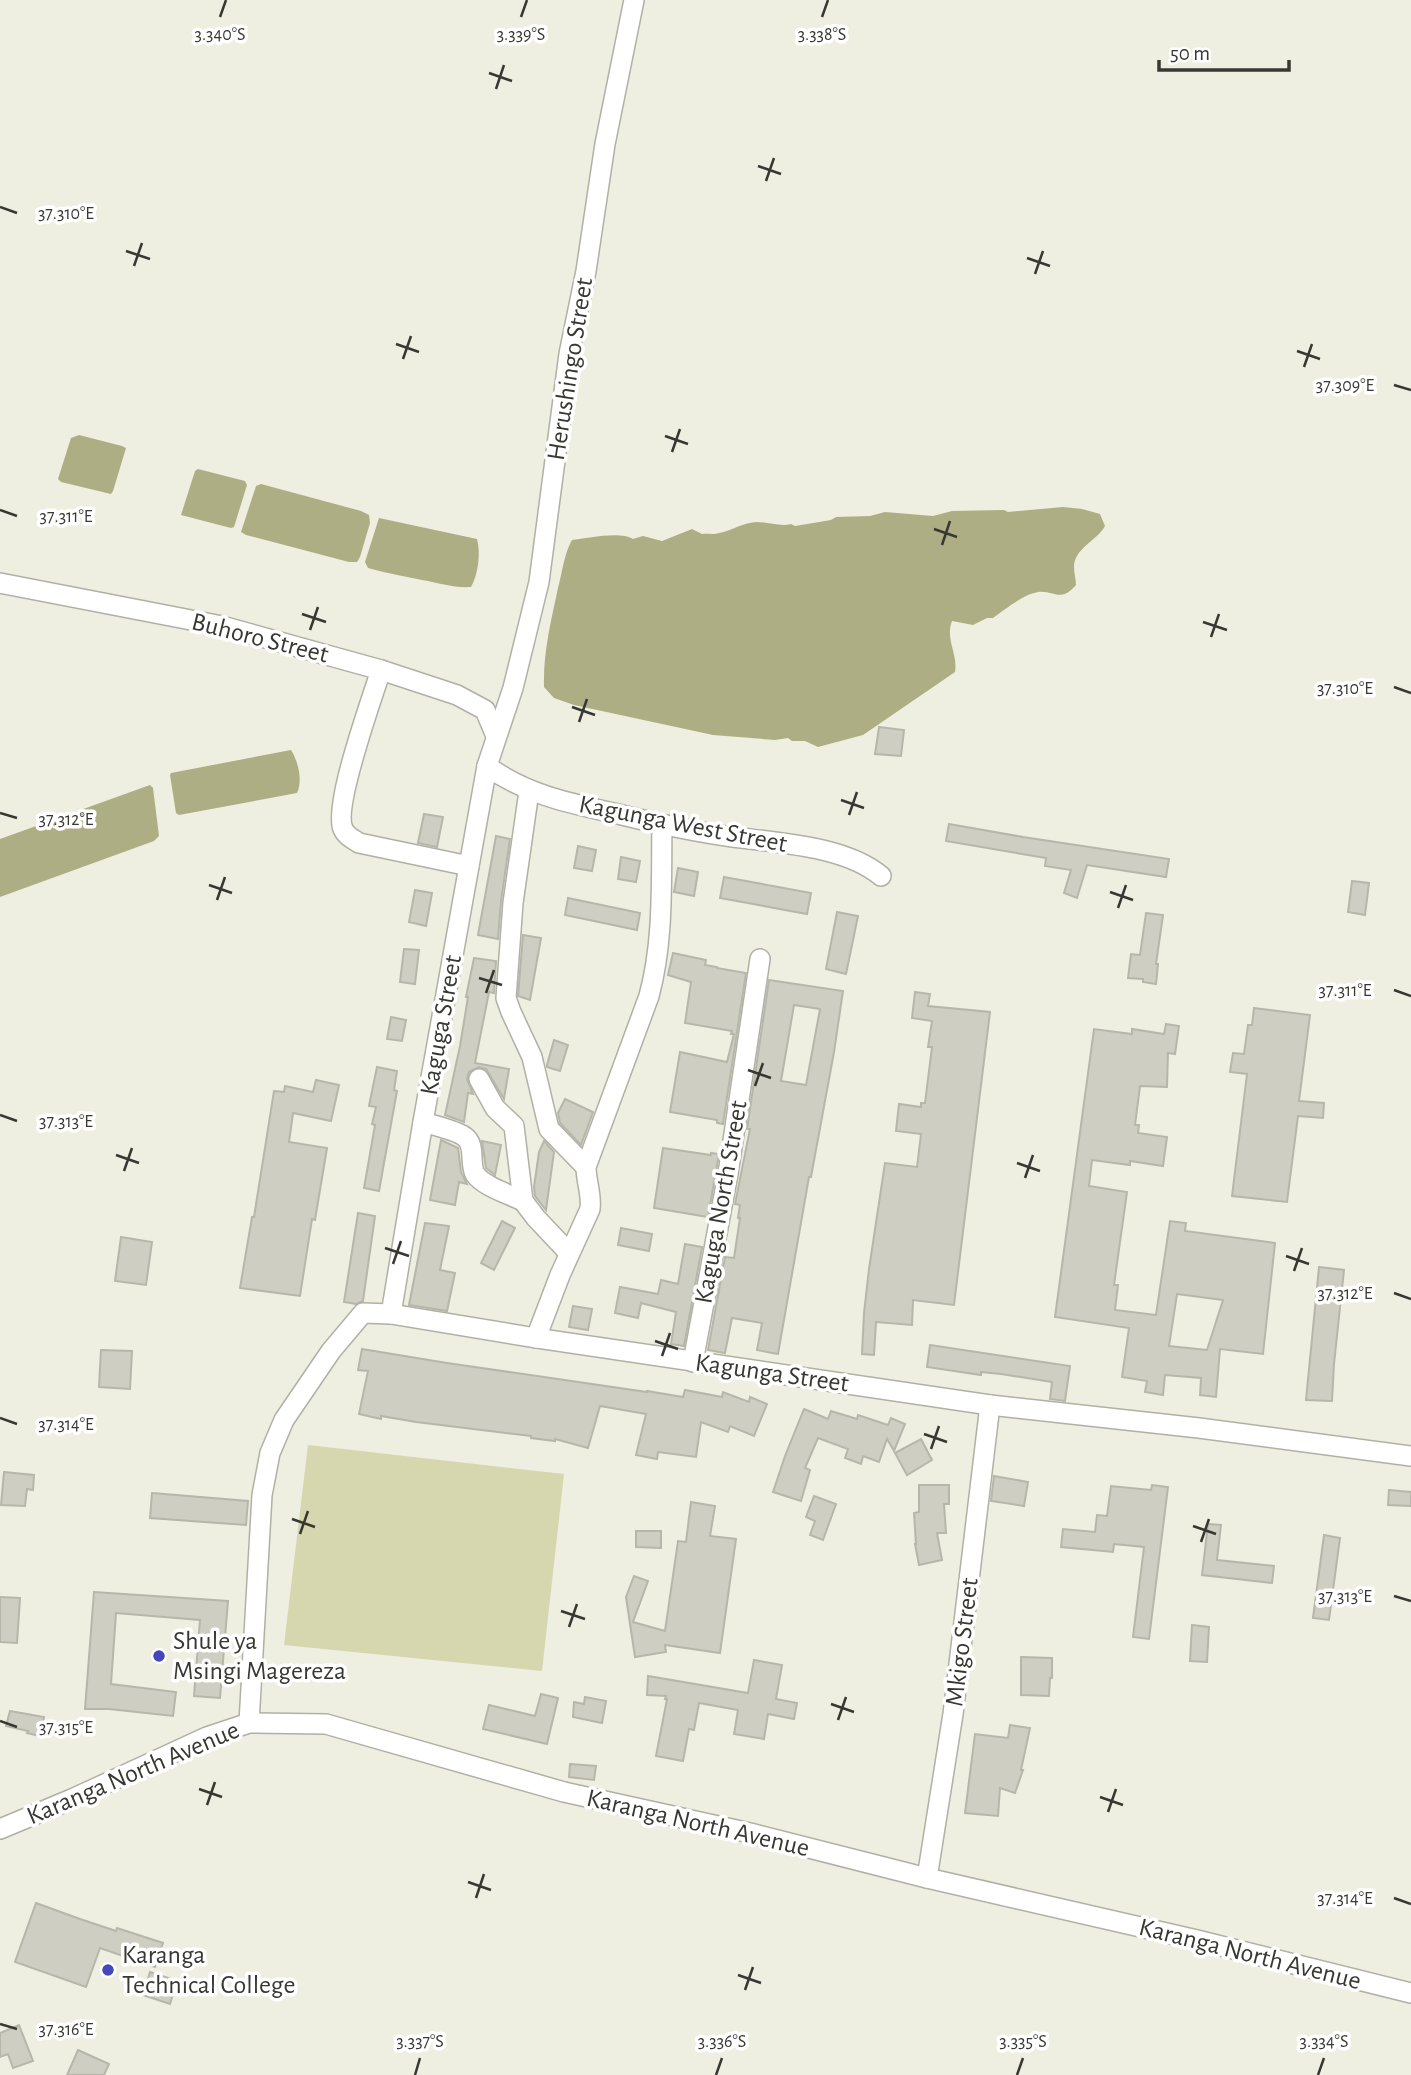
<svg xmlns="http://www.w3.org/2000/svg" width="1411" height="2075" font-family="'Alegreya Sans',sans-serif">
<rect width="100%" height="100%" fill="#eeeee1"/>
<polygon fill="#d6d6af" points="308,1445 564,1474 542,1671 284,1645"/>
<g fill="#aeae85">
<polygon points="79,435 122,446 126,448 113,491 111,494 61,482 58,479 71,438"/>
<polygon points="198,469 245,481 247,485 234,527 231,528 181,515 195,471"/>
<polygon points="261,484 361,511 369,515 370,523 360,557 357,562 349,562 246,535 241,532 256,486"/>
<path d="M1063,507l19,2 18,5 5,12c-8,15 -31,22 -31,41 0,6 2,13 2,18 -17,20 -24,2 -42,8 -12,3 -30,17 -41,25h-6l-14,7 -21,-4c-7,19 6,32 3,51l-92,63 -45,12 -13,-6h-13l-4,-3 -13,2 -62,-5 -139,-30 -20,-7 -10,-11c-1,-34 7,-66 14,-99 4,-15 6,-34 14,-48 16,-2 48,-9 61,-1l10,-3 19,5 30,-12 10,5c6,-1 11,1 17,-1 12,-2 25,-11 38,-11 11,0 24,5 34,2l4,2 36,-6 5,-3 34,-1 15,-4 48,4 19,-5 52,-1 4,2z"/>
<path d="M379,518l98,21c4,14 1,36 -6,48 -18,1 -32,-4 -49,-7 -18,-4 -36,-7 -54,-12l-3,-6z"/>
<path d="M291,750c7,11 12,30 6,43l-118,22 -3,-2 -6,-38 1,-2z"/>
<polygon points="150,785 153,788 159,836 154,841 0,897 0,839"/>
</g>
<g fill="#cecec2" stroke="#b6b6aa" stroke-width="2" fill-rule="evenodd">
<polygon points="879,727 904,730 901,756 875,754"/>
<polygon points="424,814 443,817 437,847 418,843"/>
<polygon points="949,824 1023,837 1169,859 1166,877 1087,865 1077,898 1064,893 1071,870 1045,866 1046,858 946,841"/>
<polygon points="496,836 510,839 501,901 498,939 478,935"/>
<polygon points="578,846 596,850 592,871 574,868"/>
<polygon points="621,857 640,861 636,882 618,879"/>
<polygon points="678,868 698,872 694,896 674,892"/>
<polygon points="724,877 811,893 807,914 720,898"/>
<polygon points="1352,881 1369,883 1365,915 1348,912"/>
<polygon points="415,890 432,893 426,926 409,922"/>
<polygon points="568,898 640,913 637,930 565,915"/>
<polygon points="837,912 858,916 846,974 826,969"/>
<polygon points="1146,913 1163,915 1156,964 1158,964 1156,984 1143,982 1143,979 1128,978 1131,954 1140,955"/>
<polygon points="523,935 541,938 530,1000 518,996"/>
<polygon points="404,949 419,950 415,984 400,982"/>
<polygon points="673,953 706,960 705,965 717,967 717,968 746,973 723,1124 717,1123 717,1120 670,1112 680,1052 727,1062 734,1034 731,1034 732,1031 685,1023 691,982 668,975"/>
<polygon points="474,958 496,961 494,993 489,992 475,1063 509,1069 504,1099 486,1069 479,1067 469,1072 467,1079 473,1094 468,1093 464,1122 445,1115 460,1046 468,997 466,997"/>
<path d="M769,980l74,11 -9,61 -23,125h-2l-31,177 -21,-4 5,-27 -30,-5 -7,35 -17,-3 17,-93 9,1 6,-40h-2l2,-13 -5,-1 15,-75h-3zM794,1005l26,4 -14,76 -25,-4z"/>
<polygon points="915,992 930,994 928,1006 990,1012 954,1305 913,1300 912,1325 876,1322 874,1355 862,1354 864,1313 869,1269 885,1163 917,1167 921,1134 896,1131 899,1104 921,1107 921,1103 925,1103 932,1047 928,1047 932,1021 912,1018"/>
<polygon points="1254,1008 1310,1015 1299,1101 1324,1103 1323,1118 1298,1116 1287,1202 1232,1196 1247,1074 1230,1072 1233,1053 1244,1054 1248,1025 1252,1025"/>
<polygon points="391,1017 406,1020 402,1041 387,1039"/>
<path d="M1166,1024l13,2 -4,28 -7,-1 -1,34 -27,-1 -5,39h4l-1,8 29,4 -4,29 -33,-5v4l-38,-5 -3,26 38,6 -13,93h4l-3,25 41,5 14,-94 16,2 -1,8 90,12 -12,111 -43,-5 -4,48 -16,-2 1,-17 -36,-3 -2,20 -18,-3 2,-11 -25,-4 7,-49 -74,-11 39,-288 38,5v-5l32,5zM1177,1294l46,6 -16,50 -38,-4z"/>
<polygon points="554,1040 568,1045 560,1071 547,1067 547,1065"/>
<polygon points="377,1067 397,1071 394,1090 397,1091 379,1191 364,1188 375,1125 372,1124 376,1107 369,1106"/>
<polygon points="316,1080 339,1085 331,1121 293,1113 289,1142 327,1148 315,1220 312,1219 300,1296 240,1288 252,1217 254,1217 274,1091 284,1092 285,1086 313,1092"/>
<polygon points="565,1099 593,1112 581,1145 560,1123 558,1113"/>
<polygon points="441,1140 458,1148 461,1172 467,1184 459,1182 455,1205 430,1200"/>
<polygon points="482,1141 501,1145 495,1175 486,1168"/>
<polygon points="544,1141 554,1152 546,1210 535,1196 534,1187 539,1152"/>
<polygon points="663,1148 711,1155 711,1153 719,1154 708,1217 654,1208"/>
<polygon points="358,1213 375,1216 363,1301 356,1304 344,1302"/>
<polygon points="502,1221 515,1228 494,1270 481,1263"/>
<polygon points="425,1223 449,1226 440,1270 455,1273 447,1311 409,1305"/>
<polygon points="621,1228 652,1234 649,1251 618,1245"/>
<polygon points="121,1237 152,1242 146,1285 115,1281"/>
<polygon points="685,1244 702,1247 684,1346 671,1344 676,1312 641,1303 638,1318 615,1313 620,1287 658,1294 661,1280 678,1284"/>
<polygon points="1319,1267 1344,1270 1334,1364 1332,1401 1306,1400"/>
<polygon points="573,1306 592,1309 588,1330 569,1327"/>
<polygon points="930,1345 1070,1366 1065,1401 1050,1399 1052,1382 1001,1374 981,1372 981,1375 927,1367"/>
<polygon points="362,1349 447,1363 647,1392 647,1391 683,1397 685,1390 722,1397 723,1392 749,1402 750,1397 767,1404 754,1436 730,1426 728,1432 701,1422 696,1457 658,1452 657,1459 636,1455 646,1414 600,1406 588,1448 555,1439 555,1441 531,1438 531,1436 416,1422 381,1416 381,1419 359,1414 368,1371 358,1370"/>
<polygon points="101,1350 132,1351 130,1389 99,1387"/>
<polygon points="804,1409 828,1419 831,1411 857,1419 858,1415 888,1425 891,1418 905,1424 894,1451 887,1439 879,1462 863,1456 861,1464 845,1458 848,1449 818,1438 805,1468 810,1470 801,1501 773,1492 785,1456"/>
<polygon points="921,1439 932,1460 907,1475 895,1453"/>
<polygon points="4,1472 34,1475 33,1490 27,1489 25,1506 1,1505"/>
<polygon points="994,1476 1028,1482 1024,1506 991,1501"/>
<polygon points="919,1485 949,1485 949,1504 944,1504 946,1533 937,1533 942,1560 919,1565 915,1544 916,1544 914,1513 919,1512"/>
<polygon points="1152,1485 1168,1487 1149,1639 1133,1637 1144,1547 1114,1544 1113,1552 1061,1547 1063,1529 1095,1532 1097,1515 1107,1516 1111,1486 1151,1490"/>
<polygon points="1389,1490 1411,1492 1411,1506 1388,1505"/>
<polygon points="152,1493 248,1501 246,1525 150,1518"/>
<polygon points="814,1496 836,1504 823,1540 810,1535 815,1521 806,1517"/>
<polygon points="691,1502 715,1506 710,1536 736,1539 720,1653 665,1645 666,1652 635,1657 626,1597 634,1576 648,1581 633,1622 665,1631 678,1541 686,1542"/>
<polygon points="1208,1524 1221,1525 1217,1560 1274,1566 1272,1583 1202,1575"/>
<polygon points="636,1531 661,1531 661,1548 636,1547"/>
<polygon points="1324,1535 1340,1538 1329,1620 1313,1618"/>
<polygon points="94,1592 228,1601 220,1698 194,1696 200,1620 116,1613 111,1684 176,1692 173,1716 109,1709 85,1709"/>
<polygon points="0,1597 20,1598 17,1643 0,1642"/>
<polygon points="1192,1625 1209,1627 1207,1662 1190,1661"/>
<polygon points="1021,1657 1052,1658 1052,1678 1050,1678 1049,1696 1021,1695"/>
<polygon points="754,1660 782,1665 776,1699 797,1703 794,1719 768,1714 764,1739 734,1734 738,1710 699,1703 694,1730 689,1729 683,1761 656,1756 667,1699 665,1699 666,1696 647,1695 648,1676 748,1693"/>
<polygon points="541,1694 558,1698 547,1744 483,1729 489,1705 535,1716"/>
<polygon points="585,1697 606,1701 602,1723 573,1717 574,1702 584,1704"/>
<polygon points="10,1711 44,1717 40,1736 27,1733 28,1731 6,1726"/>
<polygon points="1010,1725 1030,1728 1021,1770 1023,1770 1015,1793 1000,1788 998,1816 965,1813 975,1734 1008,1738"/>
<polygon points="570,1764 596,1766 594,1780 569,1777"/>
<polygon points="36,1903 80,1919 116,1931 117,1928 163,1943 155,1967 100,1948 86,1987 15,1962"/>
<polygon points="150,1972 177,1981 170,2004 143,1995"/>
<polygon points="19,2025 33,2061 13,2068 8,2054 0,2057 0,2033"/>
<polygon points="78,2050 109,2064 104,2075 67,2075"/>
</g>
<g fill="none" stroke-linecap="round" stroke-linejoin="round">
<g stroke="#b0b0a4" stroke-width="22">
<g id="minor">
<polyline points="0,583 222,626 381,670 457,695 485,710 496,736"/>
<path d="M381,670c-9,28 -48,136 -38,159 3,7 10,10 16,14l110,23"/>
<path d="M487,766c41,30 87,38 135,49 37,9 74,17 111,22 46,6 112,9 148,39"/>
<polyline points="529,791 513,903 506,998 511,1012 532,1057 549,1129 586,1167"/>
<polyline points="479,1079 495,1108 514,1126 523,1201 536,1218 569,1253"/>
<path d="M423,1122c12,4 33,8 42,15 11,8 4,26 10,37 9,13 34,20 48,27"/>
<polyline points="391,1314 423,1122 487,766 513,688 539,582 569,354 586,271 605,144 634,0"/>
<path d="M536,1338l24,-63 30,-66c2,-14 -4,-28 -4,-42l63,-171c15,-55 12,-114 13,-172"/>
<polyline points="693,1362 728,1174 760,959"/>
<polyline points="249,1723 262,1495 270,1453 284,1420 331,1351 363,1313 391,1314 536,1338 990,1405 1199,1428 1411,1456"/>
<polyline points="0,1829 72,1799 207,1737 249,1723 326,1724 564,1792 750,1833 927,1878 1197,1940 1411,1993"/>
<polyline points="927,1878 953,1714 990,1405"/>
</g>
</g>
<use href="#minor" stroke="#fff" stroke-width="19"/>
</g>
<path fill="none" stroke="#383833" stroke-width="2.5" d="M220,17l6,-17M521,17l6,-17M822,17l6,-17M489,73l23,8M496,89l8,-24M758,166l23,8M766,181l8,-23M0,207l17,6M126,251l24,8M1027,258l23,8M134,266l8,-23M1035,274l8,-23M396,344l23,8M1297,351l23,8M403,359l8,-23M1304,367l8,-23M1394,385l17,5M665,436l23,8M672,452l8,-23M0,510l17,6M934,529l23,8M942,545l8,-24M302,614l24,8M1203,622l24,8M310,630l8,-23M1211,637l8,-23M1394,687l17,6M572,707l23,8M579,722l8,-23M841,800l23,8M0,813l17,5M849,815l8,-23M209,885l23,8M1110,892l23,8M217,900l8,-23M1118,908l8,-23M479,978l23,7M1394,990l17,6M486,993l8,-23M748,1070l23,8M755,1086l8,-23M0,1115l17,6M116,1155l23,8M1017,1163l23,8M124,1171l8,-23M1025,1178l8,-23M385,1248l24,8M1286,1256l23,8M393,1264l8,-23M1294,1271l8,-23M1394,1293l17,6M655,1341l23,8M662,1356l8,-23M0,1418l17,6M924,1434l23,8M931,1449l8,-23M292,1519l23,8M1193,1526l23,8M300,1534l8,-23M1201,1542l8,-23M1394,1596l17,5M561,1611l24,8M569,1627l8,-23M831,1704l23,8M838,1720l8,-23M0,1721l17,6M199,1789l23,8M1100,1797l23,8M207,1805l8,-23M1108,1812l8,-23M468,1882l23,8M476,1898l8,-24M1394,1898l17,6M738,1975l23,8M745,1990l8,-23M0,2024l17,5M415,2075l5,-17M716,2075l6,-17M1017,2075l6,-17M1318,2075l6,-17"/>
<g fill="#4548bd" stroke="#fff" stroke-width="2.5">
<circle cx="159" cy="1656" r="7"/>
<circle cx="108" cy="1970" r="7"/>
</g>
<g text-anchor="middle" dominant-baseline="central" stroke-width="7" stroke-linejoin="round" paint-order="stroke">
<g font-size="26" fill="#383833" stroke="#fff">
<text transform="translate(570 369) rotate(-81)">Herushingo Street</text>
<text transform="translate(260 638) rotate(14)">Buhoro Street</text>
<text transform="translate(683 824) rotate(11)">Kagunga West Street</text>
<text transform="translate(441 1025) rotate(-80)">Kaguga Street</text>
<text transform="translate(721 1202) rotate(-80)">Kaguga North Street</text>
<text transform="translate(772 1373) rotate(8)">Kagunga Street</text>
<text transform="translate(962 1642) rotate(-83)">Mkigo Street</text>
<text transform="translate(133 1773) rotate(-23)">Karanga North Avenue</text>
<text transform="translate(698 1823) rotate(13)">Karanga North Avenue</text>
<text transform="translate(1250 1954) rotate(14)">Karanga North Avenue</text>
</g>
<g font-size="26" fill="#383833" stroke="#fff" text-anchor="start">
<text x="173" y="1641">Shule ya<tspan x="173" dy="30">Msingi Magereza</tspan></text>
<text x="122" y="1955">Karanga<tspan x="122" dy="30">Technical College</tspan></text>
</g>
</g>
<g font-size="18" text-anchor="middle" fill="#383833" stroke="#fff" stroke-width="7" stroke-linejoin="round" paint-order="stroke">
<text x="220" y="40">3.340°S</text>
<text x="521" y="40">3.339°S</text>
<text x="822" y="40">3.338°S</text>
<text x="66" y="219">37.310°E</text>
<text x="1345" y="391">37.309°E</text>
<text x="66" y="522">37.311°E</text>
<text x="1345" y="694">37.310°E</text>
<text x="66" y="825">37.312°E</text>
<text x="1345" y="996">37.311°E</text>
<text x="66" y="1127">37.313°E</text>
<text x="1345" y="1299">37.312°E</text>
<text x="66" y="1430">37.314°E</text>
<text x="1345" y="1602">37.313°E</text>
<text x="66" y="1733">37.315°E</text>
<text x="1345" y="1904">37.314°E</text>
<text x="66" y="2035">37.316°E</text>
<text x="420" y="2047">3.337°S</text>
<text x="722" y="2047">3.336°S</text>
<text x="1023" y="2047">3.335°S</text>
<text x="1324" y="2047">3.334°S</text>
</g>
<path d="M1159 60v10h130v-10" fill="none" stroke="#383833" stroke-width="3.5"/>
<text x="1170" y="60" font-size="21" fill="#383833" stroke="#ffffff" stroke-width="5" paint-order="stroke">50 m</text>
</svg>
